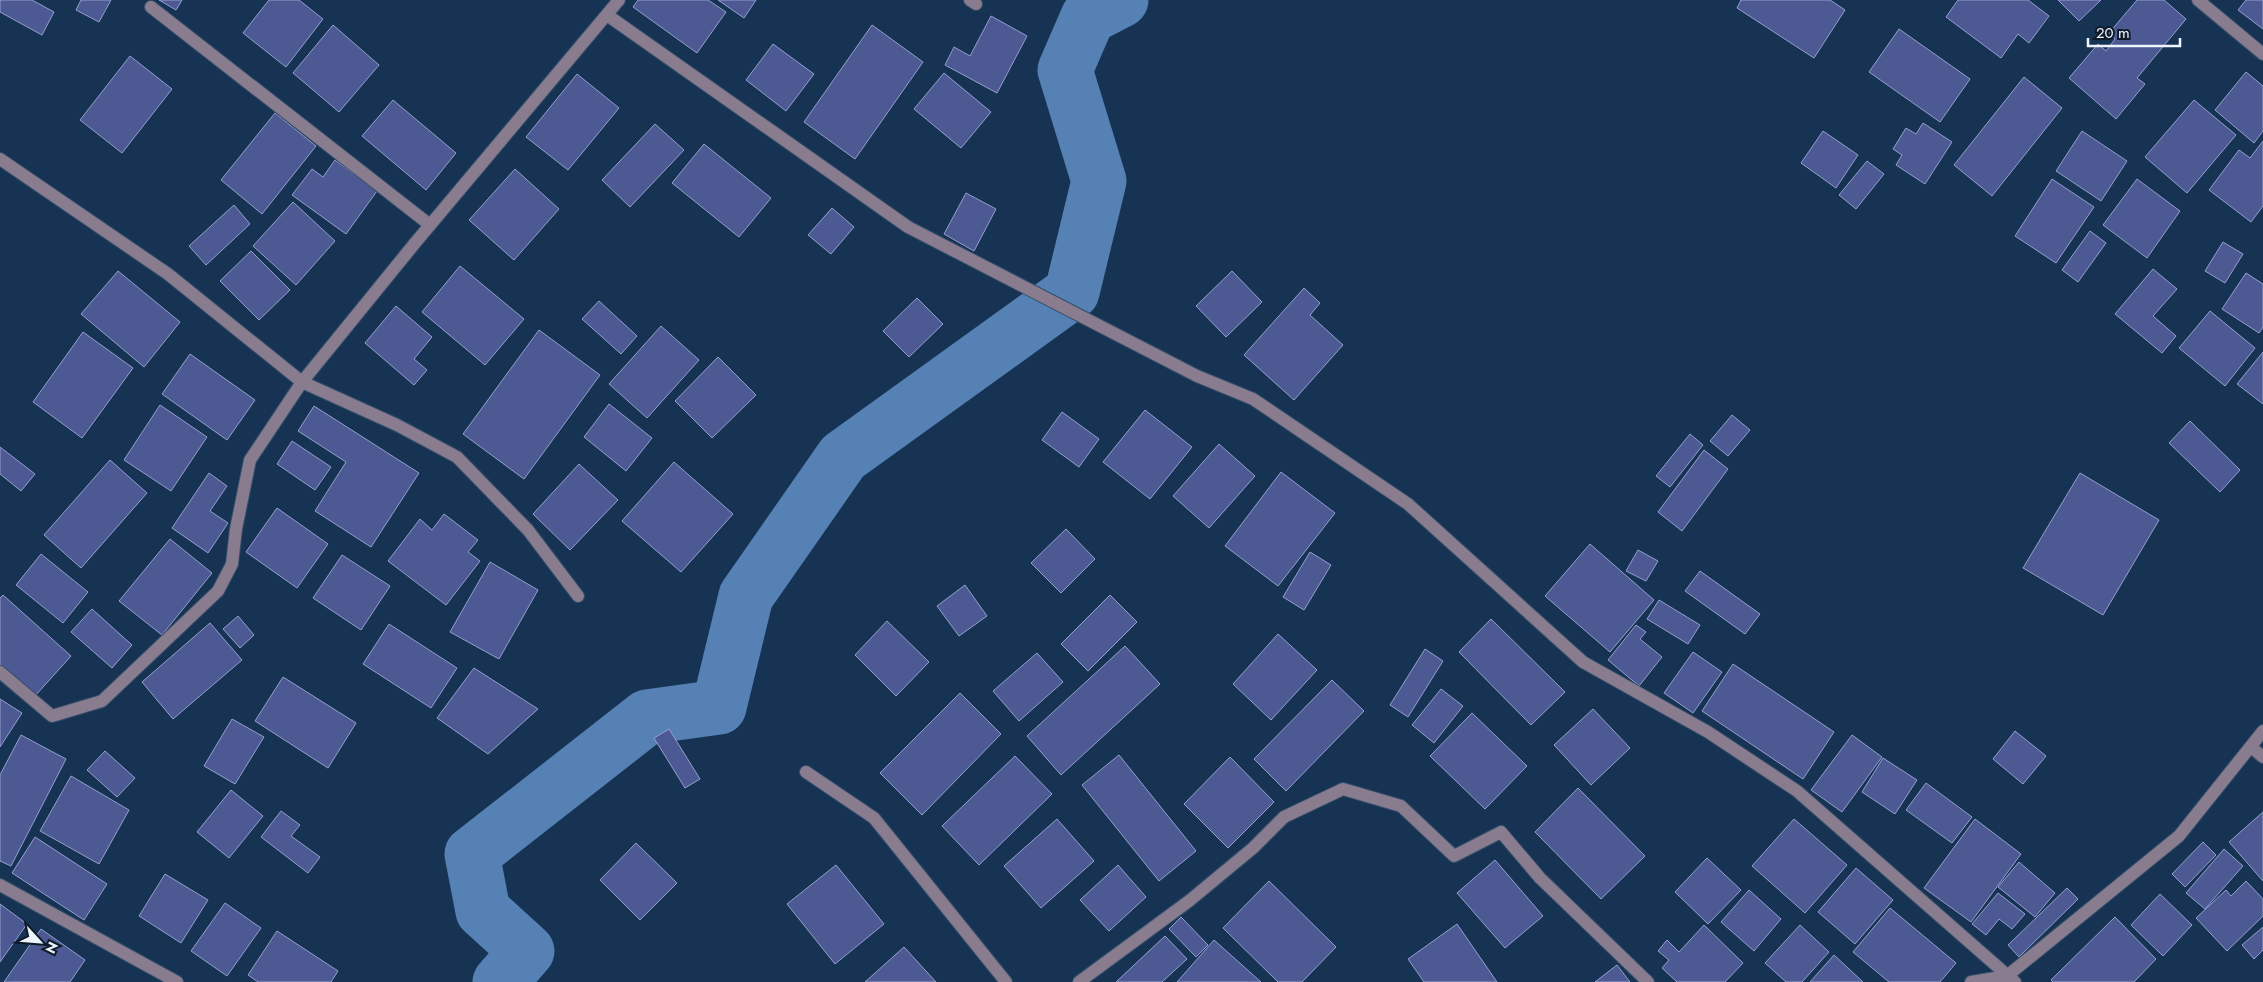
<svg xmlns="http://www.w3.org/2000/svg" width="2263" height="982" font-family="Jost,sans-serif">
<rect width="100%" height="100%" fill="#173353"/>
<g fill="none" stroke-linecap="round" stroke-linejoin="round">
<polyline stroke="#5581b5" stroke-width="55" points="500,982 527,951 483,911 472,854 647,717 719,707 746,596 843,457 1072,292 1099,181 1065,70 1088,17 1121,0"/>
</g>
<g fill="#4c5993" stroke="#94a0cd">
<polygon points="0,0 32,0 54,12 42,35 0,12"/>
<polygon points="81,0 111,0 99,22 76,10"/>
<polygon points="159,0 182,0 176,10"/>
<polygon points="269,0 299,0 323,19 286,67 243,33"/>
<polygon points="638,0 708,0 726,12 697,53 633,7"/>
<polygon points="718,0 756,0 744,18"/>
<polygon points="1741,0 1830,0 1845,10 1814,58 1737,8"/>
<polygon points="1958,0 2028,0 2049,16 2029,43 2018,34 2001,58 1946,17"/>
<polygon points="2058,0 2101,0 2079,21"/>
<polygon points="2137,0 2164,0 2186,19 2137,78 2145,84 2116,119 2069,78 2098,44 2106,51 2115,39 2109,33"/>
<polygon points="2246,0 2263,0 2263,29 2238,10"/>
<polygon points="991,16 1027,36 997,93 945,65 954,47 970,56"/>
<polygon points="333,25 379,65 339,112 293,73"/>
<polygon points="872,25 923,62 855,159 804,122"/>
<polygon points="1899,29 1970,79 1940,122 1869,72"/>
<polygon points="773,44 814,74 786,111 746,80"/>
<polygon points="130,56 172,89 122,153 80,120"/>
<polygon points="2246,72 2263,86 2263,131 2254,143 2215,110"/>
<polygon points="944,73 991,112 961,148 914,109"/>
<polygon points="577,74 619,108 568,170 526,137"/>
<polygon points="2024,77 2062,108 1992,196 1954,165"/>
<polygon points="393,100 456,153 426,190 362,136"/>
<polygon points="2194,100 2236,135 2187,193 2145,157"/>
<polygon points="275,113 316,146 262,214 221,180"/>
<polygon points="1923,123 1952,142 1925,184 1896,165 1902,155 1893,149 1906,128 1916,134"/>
<polygon points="655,124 684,150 630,207 602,180"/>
<polygon points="1823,131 1858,155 1836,188 1801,163"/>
<polygon points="2082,131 2127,161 2101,201 2056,171"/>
<polygon points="2263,141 2263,206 2251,222 2209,190 2239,150 2250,158"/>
<polygon points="704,144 771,198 739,237 672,183"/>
<polygon points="335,160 377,191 346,234 292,195 312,169 323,177"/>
<polygon points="1867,161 1884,174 1856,209 1839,195"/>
<polygon points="515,169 559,209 514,260 469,220"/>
<polygon points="2052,179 2094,207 2056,263 2015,236"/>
<polygon points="2137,179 2180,211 2147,258 2103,225"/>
<polygon points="966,193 996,209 974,251 944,234"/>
<polygon points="293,202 335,241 296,285 253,246"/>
<polygon points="234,205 250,224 206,265 189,246"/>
<polygon points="832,208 854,227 831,254 808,235"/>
<polygon points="2090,231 2106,243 2078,282 2062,270"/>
<polygon points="2223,242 2243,254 2225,283 2205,271"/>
<polygon points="251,251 290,290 259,320 220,281"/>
<polygon points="460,266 524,319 485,365 422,312"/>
<polygon points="2153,269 2177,289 2153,316 2176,336 2162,353 2115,314"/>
<polygon points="118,271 180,322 144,367 81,314"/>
<polygon points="1232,271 1262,302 1226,337 1196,306"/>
<polygon points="2246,273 2263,284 2263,327 2259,333 2222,309"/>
<polygon points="1304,288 1320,303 1310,315 1343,345 1294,400 1244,355"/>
<polygon points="917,298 943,324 909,357 883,331"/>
<polygon points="599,301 637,336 621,354 582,319"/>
<polygon points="396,306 432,337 414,359 427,370 414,385 365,343"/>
<polygon points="2210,311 2255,348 2225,386 2179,348"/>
<polygon points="661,326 699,360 647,418 609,384"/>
<polygon points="539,330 600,375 524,479 463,434"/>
<polygon points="83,332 133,368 82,438 33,402"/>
<polygon points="2263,352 2263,404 2237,384"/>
<polygon points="190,354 255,400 227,440 162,394"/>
<polygon points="718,357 756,395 712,438 675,401"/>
<polygon points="609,404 652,438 626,471 584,437"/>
<polygon points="160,405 207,437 171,491 124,460"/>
<polygon points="314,406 419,473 371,547 315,511 346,462 298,431"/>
<polygon points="1145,410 1192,447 1150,499 1103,462"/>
<polygon points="1062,412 1099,439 1079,467 1042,440"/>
<polygon points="1732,415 1750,430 1728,456 1710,441"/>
<polygon points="2190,421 2240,470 2220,492 2169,443"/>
<polygon points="1690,434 1703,445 1670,487 1656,476"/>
<polygon points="292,441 331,467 315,490 277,464"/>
<polygon points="1219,444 1255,476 1209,528 1173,496"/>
<polygon points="0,447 35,474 21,491 0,474"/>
<polygon points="1704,450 1728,469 1682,531 1658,512"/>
<polygon points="110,460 147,493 81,568 44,535"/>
<polygon points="674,462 733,514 681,572 622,521"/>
<polygon points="579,464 618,500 570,550 533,514"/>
<polygon points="1281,472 1335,513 1278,586 1225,546"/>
<polygon points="209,473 227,486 210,511 228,523 208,553 172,528"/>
<polygon points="2080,473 2159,520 2103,615 2023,568"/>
<polygon points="277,508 328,544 297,588 246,552"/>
<polygon points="444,514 478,540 468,552 480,561 446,605 388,561 420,519 432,530"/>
<polygon points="1066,529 1095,559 1061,593 1031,563"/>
<polygon points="170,539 212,573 162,635 119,601"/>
<polygon points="1590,544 1654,600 1610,652 1545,596"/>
<polygon points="1638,550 1658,561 1646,581 1626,571"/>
<polygon points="1310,552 1331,565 1304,610 1283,597"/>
<polygon points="41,554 88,592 63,623 16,585"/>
<polygon points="342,555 390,586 361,630 313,598"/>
<polygon points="490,562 538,590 499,659 450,632"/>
<polygon points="1700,571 1760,614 1745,634 1685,591"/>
<polygon points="965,585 987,616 959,636 937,606"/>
<polygon points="3,595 71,656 35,696 0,665 0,598"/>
<polygon points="1110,595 1137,622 1088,671 1061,644"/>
<polygon points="1659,600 1700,625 1688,644 1647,619"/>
<polygon points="92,609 132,645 112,668 71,632"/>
<polygon points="238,616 254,635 240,648 223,629"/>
<polygon points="1491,619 1565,692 1531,725 1459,652"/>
<polygon points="887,621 929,662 896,696 855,655"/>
<polygon points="210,623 242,660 173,719 142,682"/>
<polygon points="389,624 457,668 431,708 363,664"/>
<polygon points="1636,625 1646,632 1640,639 1662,657 1639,686 1608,660"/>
<polygon points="1278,634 1317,670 1271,720 1233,684"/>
<polygon points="1125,646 1160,684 1061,775 1027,736"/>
<polygon points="1425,649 1443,661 1408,717 1390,705"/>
<polygon points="1693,652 1722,672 1693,713 1664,693"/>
<polygon points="1037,653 1063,682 1019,721 993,691"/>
<polygon points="1733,664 1834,732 1803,779 1702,711"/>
<polygon points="474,668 538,709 488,754 437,718"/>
<polygon points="283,677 356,723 328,768 255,721"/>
<polygon points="1332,680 1364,711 1286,791 1254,759"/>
<polygon points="1441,689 1463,706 1434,743 1412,725"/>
<polygon points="960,693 1001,734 922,815 880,773"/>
<polygon points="0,699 22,713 0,747"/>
<polygon points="1593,709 1630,748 1591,785 1554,745"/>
<polygon points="1472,713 1527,766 1485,809 1430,756"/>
<polygon points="232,719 264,737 235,784 204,766"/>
<polygon points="669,729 700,779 685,788 654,738"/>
<polygon points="2015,731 2046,756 2023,784 1993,759"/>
<polygon points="21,735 66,759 11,866 0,861 0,775"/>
<polygon points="1852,735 1882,757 1842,812 1811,790"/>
<polygon points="105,751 135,778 117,797 87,770"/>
<polygon points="1119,755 1196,851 1159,881 1082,785"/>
<polygon points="1015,756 1052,794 979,865 942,826"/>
<polygon points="1230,757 1274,802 1228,848 1184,804"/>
<polygon points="1883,758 1917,780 1895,814 1862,792"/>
<polygon points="71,776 129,810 99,864 40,831"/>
<polygon points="1926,783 1972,817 1952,843 1906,810"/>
<polygon points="1578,788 1645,856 1601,899 1535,832"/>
<polygon points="231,790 263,816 229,858 197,832"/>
<polygon points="281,811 300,825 291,836 320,857 308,873 261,837"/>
<polygon points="2263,812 2263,881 2229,842"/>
<polygon points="1057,819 1094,861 1041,908 1004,866"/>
<polygon points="1794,819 1847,865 1805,913 1752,866"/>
<polygon points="1975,819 2021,854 1971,922 1924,888"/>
<polygon points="35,837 107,884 84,920 12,873"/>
<polygon points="2203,842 2216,855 2185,887 2172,874"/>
<polygon points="636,843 677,883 640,920 600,880"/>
<polygon points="2224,849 2243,866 2205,909 2186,893"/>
<polygon points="1707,858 1741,890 1708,924 1675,892"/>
<polygon points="1495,860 1543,916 1505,948 1457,893"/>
<polygon points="2019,862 2055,893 2035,917 1998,887"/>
<polygon points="836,865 884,924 835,964 787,904"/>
<polygon points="1118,865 1146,897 1109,931 1080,900"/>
<polygon points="1856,868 1893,900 1855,944 1818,912"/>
<polygon points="165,874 208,900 181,943 139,916"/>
<polygon points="1269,881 1336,947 1302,982 1278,982 1223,928"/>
<polygon points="2246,881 2263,899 2263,916 2227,951 2196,918 2226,890 2231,896"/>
<polygon points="2067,888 2078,899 2019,957 2008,945"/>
<polygon points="1749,890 1781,919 1754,951 1721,922"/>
<polygon points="1998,893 2025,914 2012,929 1999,919 1986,935 1972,924"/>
<polygon points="2160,894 2192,925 2163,956 2131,925"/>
<polygon points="225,903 261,928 227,976 191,951"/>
<polygon points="0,904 27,924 0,962"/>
<polygon points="1890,908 1956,963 1940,982 1889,982 1853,952"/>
<polygon points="1181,917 1208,945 1196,957 1169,929"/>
<polygon points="2115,917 2156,959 2134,982 2053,982 2051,980"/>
<polygon points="1457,924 1497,982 1424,982 1408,959"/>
<polygon points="1704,925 1743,963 1725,982 1677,982 1662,968 1669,960 1658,951 1667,940 1679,952"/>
<polygon points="1800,925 1829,952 1802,982 1786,982 1765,963"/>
<polygon points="2263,927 2263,950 2254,959 2242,945"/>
<polygon points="41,929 85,960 70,982 4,982"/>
<polygon points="277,931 338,971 331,982 258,982 248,975"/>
<polygon points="1165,936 1187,959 1162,982 1116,982"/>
<polygon points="1214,940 1261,982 1177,982"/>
<polygon points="904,947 936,982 865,982"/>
<polygon points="1834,955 1863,982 1810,982"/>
<polygon points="1617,965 1630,982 1595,982"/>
</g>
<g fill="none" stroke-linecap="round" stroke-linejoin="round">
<g stroke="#354e6b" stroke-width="14">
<g id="minor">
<polyline points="970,0 976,4"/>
<polyline points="2198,0 2263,54"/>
<polyline points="151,7 430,225"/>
<polyline points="607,15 908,227 1197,376 1253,399 1408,504 1583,662 1708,732 1797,791 2015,982"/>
<polyline points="0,159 168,274 302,382 397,425 457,457 528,530 578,596"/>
<polyline points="0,672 52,716 102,701 218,591 232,564 236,529 250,460 302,382 415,243 619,0"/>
<polyline points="2251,747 2263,757"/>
<polyline points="806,772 874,818 1006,982"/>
<polyline points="0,885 177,982"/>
<polyline points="1079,982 1189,901 1253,848 1284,817 1343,789 1401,806 1454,856 1501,832 1540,878 1648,982"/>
<polyline points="1971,982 2007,976 2179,836 2263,731"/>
</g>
</g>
<use href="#minor" stroke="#887c8e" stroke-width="12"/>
</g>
<g transform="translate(40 942) rotate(116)" stroke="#0e1a29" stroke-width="4" paint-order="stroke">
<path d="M0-4L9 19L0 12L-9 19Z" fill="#edf4fd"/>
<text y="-8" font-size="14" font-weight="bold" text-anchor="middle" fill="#edf4fd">N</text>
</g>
<path d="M2088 38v8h92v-8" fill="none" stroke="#edf4fd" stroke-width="2.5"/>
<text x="2096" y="38" font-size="15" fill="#edf4fd" stroke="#0e1a29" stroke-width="4" paint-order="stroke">20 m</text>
</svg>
